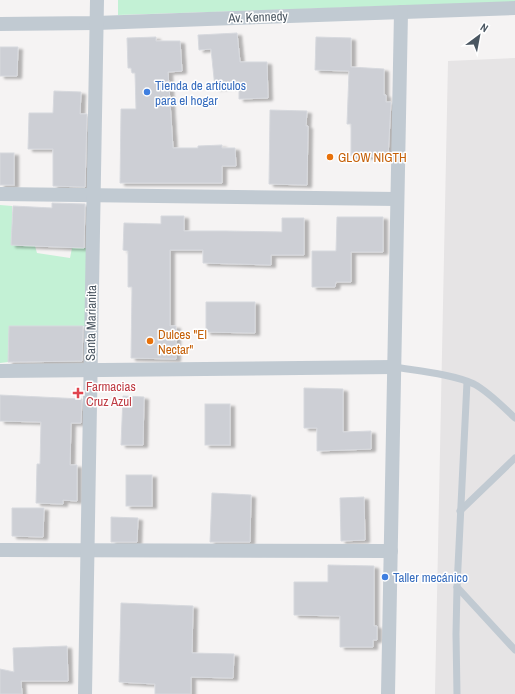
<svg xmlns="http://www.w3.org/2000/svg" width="515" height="694" font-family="'Archivo Narrow',sans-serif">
<defs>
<filter id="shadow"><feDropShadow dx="4.5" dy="2.5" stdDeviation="1" flood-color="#0004"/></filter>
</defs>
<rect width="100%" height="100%" fill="#f5f3f3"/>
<polygon fill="#e6e4e5" points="515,58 515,694 435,694 448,61"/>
<g fill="#c3f1d5">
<polygon points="118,0 515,0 515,2 118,15"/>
<polygon points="0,205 12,206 12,245 35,246 37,253 70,258 72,248 88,248 86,326 10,326 8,362 0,363"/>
</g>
<g fill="#cdcfd5" stroke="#d7d9de" filter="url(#shadow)">
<polygon points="237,33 240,62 267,62 268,98 239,99 239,86 215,88 211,49 199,50 198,35"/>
<polygon points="156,37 156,41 180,41 182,71 168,72 173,148 198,148 198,146 222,145 222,148 235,148 236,166 222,166 222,183 120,183 121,109 136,109 135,73 132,73 131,68 128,68 127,38"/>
<polygon points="316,37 351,38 351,67 384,69 384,95 386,95 386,102 391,102 388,157 351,156 351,124 347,124 349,71 315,70"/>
<polygon points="0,47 18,47 17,76 0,76"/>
<polygon points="54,91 81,92 80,114 87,114 85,187 53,186 53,149 28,149 29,113 53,113"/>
<polygon points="270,110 307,111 306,126 308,126 307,185 269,184"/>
<rect x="0" y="153" width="14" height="32"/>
<polygon points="52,203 85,204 84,248 11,245 13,206 52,208"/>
<polygon points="161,216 184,216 184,231 225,231 282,232 282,218 304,218 304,255 271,255 271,265 203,263 203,250 170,250 170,326 176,326 176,359 131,358 132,287 128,287 128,251 123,250 124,223 161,224"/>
<polygon points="337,217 383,217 383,252 351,252 351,282 336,282 335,287 312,287 312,251 336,251"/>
<polygon points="206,302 255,302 255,333 206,332"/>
<polygon points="9,326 83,326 82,361 8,362"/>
<polygon points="304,388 343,389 343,432 371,431 371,449 317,451 317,428 304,428"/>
<polygon points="0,395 82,399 81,423 71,423 70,465 77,465 77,501 63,500 63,504 36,503 37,464 40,464 41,422 0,421"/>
<polygon points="123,396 144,397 143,445 121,445"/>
<rect x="205" y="404" width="25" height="41"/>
<rect x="126" y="475" width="26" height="31"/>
<polygon points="212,493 251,495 250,542 210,542"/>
<polygon points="364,497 365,540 341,541 340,498"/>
<polygon points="12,508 44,508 43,537 12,536"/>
<polygon points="111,517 138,518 137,542 111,542"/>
<polygon points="328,565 374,566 374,626 377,626 377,640 373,640 373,647 340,647 340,616 294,615 294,582 328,582"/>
<polygon points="121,603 193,606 192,653 234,654 233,678 191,677 191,694 155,694 155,684 119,682"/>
<polygon points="67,646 68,681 21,681 22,694 0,694 0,669 14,672 13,648"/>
</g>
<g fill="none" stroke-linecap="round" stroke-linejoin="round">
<g stroke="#c1cad2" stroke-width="7">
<path d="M394,367c24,4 58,7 80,17 15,8 28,22 41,34"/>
<polyline points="460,511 515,458"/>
<polyline points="457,587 515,650"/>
<polyline points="457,694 456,634 457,587 467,382"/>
</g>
<g stroke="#c1cad2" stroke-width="14">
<polyline points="0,24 96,23 515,8"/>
<polyline points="0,194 397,199"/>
<polyline points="0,371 394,367"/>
<polyline points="0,550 391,551"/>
<polyline points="85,694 97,0"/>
<polyline points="388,694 401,12"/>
</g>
</g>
<g fill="#3f7fe0" stroke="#fff" stroke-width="1.5">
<circle cx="147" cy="92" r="4"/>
<circle cx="385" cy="577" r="4"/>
</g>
<g fill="#e8710a" stroke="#fff" stroke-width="1.5">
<circle cx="330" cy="157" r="4"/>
<circle cx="150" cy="341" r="4"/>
</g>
<path fill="#e0444e" stroke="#fff" stroke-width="1.5" d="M76 387h4v4h4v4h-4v4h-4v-4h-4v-4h4z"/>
<g text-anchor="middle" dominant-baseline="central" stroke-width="3" stroke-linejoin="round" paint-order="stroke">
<g font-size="13" fill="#4a5661" stroke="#fff">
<text transform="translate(258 17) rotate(-2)">Av. Kennedy</text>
<text transform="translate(91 323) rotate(-89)">Santa Marianita</text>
</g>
<g font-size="13" fill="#366cbe" stroke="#fff" text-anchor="start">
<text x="155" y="85">Tienda de artículos<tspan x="155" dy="15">para el hogar</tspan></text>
<text x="393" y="577">Taller mecánico</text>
</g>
<g font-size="13" fill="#c56008" stroke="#fff" text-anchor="start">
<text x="338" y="157">GLOW NIGTH</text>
<text x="158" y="334">Dulces "El<tspan x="158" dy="15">Nectar"</tspan></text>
</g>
<g font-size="13" fill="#be3a42" stroke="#fff" text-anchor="start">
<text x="86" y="386">Farmacias<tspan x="86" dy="15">Cruz Azul</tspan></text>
</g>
</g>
<g transform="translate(479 36) rotate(32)" stroke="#ffffff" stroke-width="3" paint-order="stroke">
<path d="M0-3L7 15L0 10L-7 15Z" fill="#4a5661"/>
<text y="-6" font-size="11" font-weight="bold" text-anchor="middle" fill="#4a5661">N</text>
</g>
</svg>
